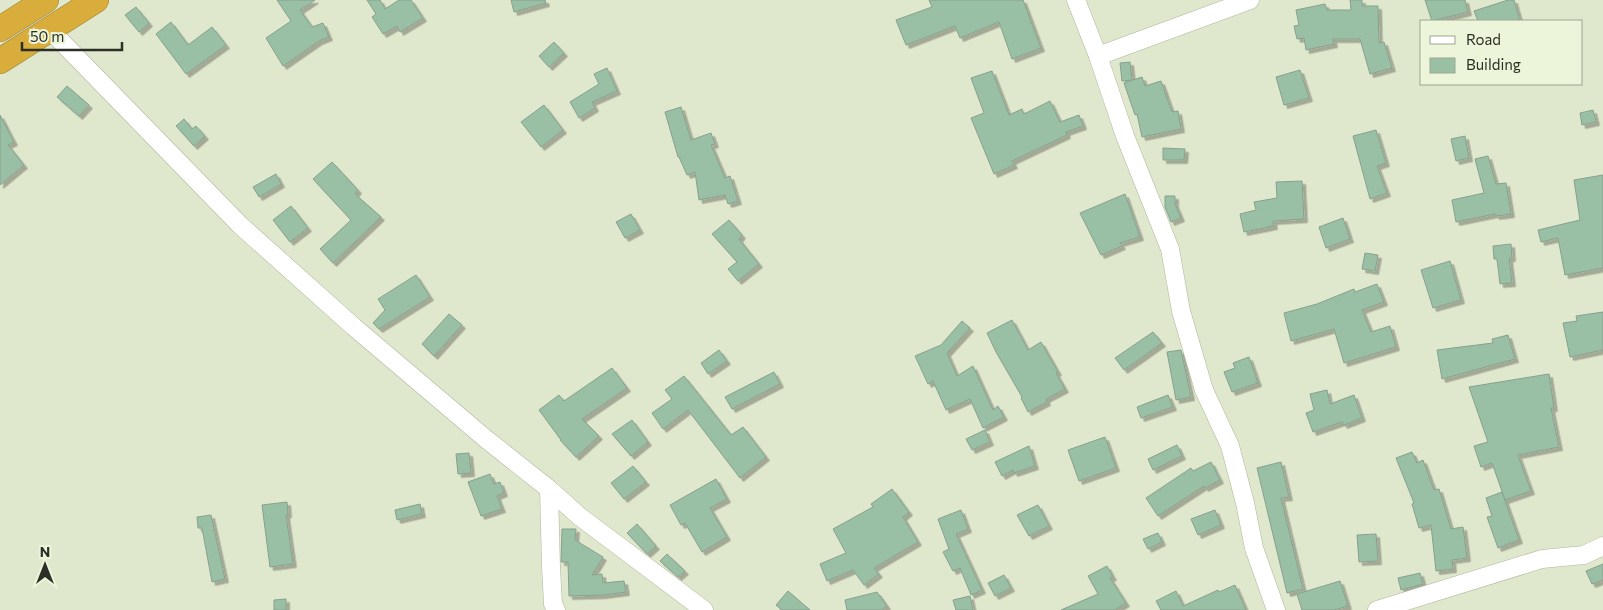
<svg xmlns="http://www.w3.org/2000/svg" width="1603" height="610" font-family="Commissioner,sans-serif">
<defs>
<filter id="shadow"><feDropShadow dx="3.5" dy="3.5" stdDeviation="0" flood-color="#0004"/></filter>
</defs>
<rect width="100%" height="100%" fill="#dfe7cc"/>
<g fill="#99c0a5" stroke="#87a08e" filter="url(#shadow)">
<polygon points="277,0 315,0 300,10 312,27 323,23 329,37 319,41 283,66 266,38 291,21"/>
<polygon points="367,0 380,0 385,9 399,0 411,0 423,18 400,32 397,26 383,34 372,17 376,14"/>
<polygon points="511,0 545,0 546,3 514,12"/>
<polygon points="929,0 1023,0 1041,48 1012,59 999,22 960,38 955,26 906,45 896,20 932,7"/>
<polygon points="1350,0 1362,0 1362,6 1378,6 1379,43 1384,42 1392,68 1370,74 1360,39 1333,39 1334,44 1306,50 1304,38 1297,39 1294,26 1299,25 1296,10 1325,4 1327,10 1351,10"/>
<polygon points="1425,0 1465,0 1468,12 1432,21"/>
<polygon points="1508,0 1514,0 1520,21 1478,21 1474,11"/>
<polygon points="136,7 149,23 139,32 125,15"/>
<polygon points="171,22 188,45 212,27 226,45 186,74 156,34"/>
<polygon points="554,42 564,53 549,67 539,56"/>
<polygon points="1130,62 1132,80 1122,81 1120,63"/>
<polygon points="607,68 617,91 592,102 595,108 579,118 570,102 599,84 594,74"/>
<polygon points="1300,70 1309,98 1284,105 1276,77"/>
<polygon points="992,71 1009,115 1022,109 1024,114 1050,101 1060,122 1079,115 1083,126 1066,132 1067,135 1012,161 1014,165 994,174 971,118 984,113 971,78"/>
<polygon points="1142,77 1145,86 1161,81 1172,112 1178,111 1181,129 1142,137 1137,114 1135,115 1124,83"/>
<polygon points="67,86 89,105 79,116 57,97"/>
<polygon points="544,105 563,130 541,147 521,122"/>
<polygon points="681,107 691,140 711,133 715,144 711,145 725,178 730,176 738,201 728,204 725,195 699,200 695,172 687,175 679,157 678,157 665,112"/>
<polygon points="1593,110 1596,122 1582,125 1580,113"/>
<polygon points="0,115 14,142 8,145 24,165 0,185"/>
<polygon points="184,119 192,129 196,126 205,136 194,146 176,126"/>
<polygon points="1376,130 1386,163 1377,166 1387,193 1370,199 1353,136"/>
<polygon points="1465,136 1469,158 1456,161 1451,139"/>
<polygon points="1163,148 1185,149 1184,160 1163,160"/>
<polygon points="1488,156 1496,184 1506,183 1511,214 1496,216 1495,214 1456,222 1452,200 1484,193 1475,159"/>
<polygon points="332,162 358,190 355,194 381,217 333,263 320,249 351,220 313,179"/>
<polygon points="276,174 281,184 259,197 253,187"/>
<polygon points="1603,175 1603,268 1565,275 1558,238 1541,242 1538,230 1580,220 1574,180"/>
<polygon points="1302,181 1304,219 1273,221 1274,226 1244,232 1240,214 1256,210 1254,202 1277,198 1276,182"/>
<polygon points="1125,194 1140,237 1120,243 1122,246 1101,255 1080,213"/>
<polygon points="1165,196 1175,196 1175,204 1181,218 1171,222 1165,207"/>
<polygon points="291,206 308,228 290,242 273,220"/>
<polygon points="631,214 640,230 625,238 616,222"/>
<polygon points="1343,218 1350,239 1326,248 1319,227"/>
<polygon points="729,220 742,235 739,239 759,264 738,281 728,269 737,262 712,234"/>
<polygon points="1511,244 1512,258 1509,258 1512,283 1500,284 1497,259 1494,259 1493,246"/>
<polygon points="1365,253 1378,255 1375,271 1362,269"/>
<polygon points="1450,261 1461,300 1433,308 1421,270"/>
<polygon points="416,275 430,297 379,329 373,323 385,310 378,299"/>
<polygon points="1377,284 1384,302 1362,310 1371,332 1390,326 1396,347 1344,363 1334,329 1291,341 1284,313 1317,304 1354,289 1355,292"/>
<polygon points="1603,312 1603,350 1570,357 1563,323 1577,321 1576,316"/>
<polygon points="449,314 462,325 434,356 422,344"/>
<polygon points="1012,320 1028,350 1041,342 1058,372 1056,373 1065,389 1046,399 1047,402 1028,412 1021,398 1022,397 996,352 987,333"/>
<polygon points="962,321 970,328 947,353 957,376 973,366 993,410 998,406 1004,417 983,428 970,399 946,410 933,381 928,384 915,356 941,345"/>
<polygon points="1153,332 1162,343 1124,370 1115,358"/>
<polygon points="1508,335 1515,359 1442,379 1437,350 1493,343 1492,339"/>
<polygon points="719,350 727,361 708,374 701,363"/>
<polygon points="1181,350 1191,397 1176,400 1167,352"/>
<polygon points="1249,357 1258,383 1232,392 1224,372 1235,368 1233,363"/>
<polygon points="612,368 627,388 582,419 599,436 576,457 560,440 561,440 539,410 559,395 564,401"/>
<polygon points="774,372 780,384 732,409 725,397"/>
<polygon points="1549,374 1554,408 1551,408 1559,447 1518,455 1531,491 1505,500 1492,463 1481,467 1474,446 1488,442 1469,387"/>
<polygon points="684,376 731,435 743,427 766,457 740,478 688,410 663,429 652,413 672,399 665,390"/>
<polygon points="1327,390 1330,404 1354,395 1362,418 1344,425 1342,422 1313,432 1306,413 1314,410 1310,394"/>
<polygon points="1168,395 1173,407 1141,418 1137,407"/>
<polygon points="632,420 648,442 631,456 612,434"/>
<polygon points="985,430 990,442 972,450 966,439"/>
<polygon points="1105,437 1116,468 1079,481 1068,450"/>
<polygon points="1177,445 1182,456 1153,470 1148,459"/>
<polygon points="1029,446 1035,466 1014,473 1013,470 1002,476 995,462"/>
<polygon points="1412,452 1417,463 1423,460 1434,490 1439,489 1451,529 1463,527 1467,558 1452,560 1453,569 1436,571 1431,525 1419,528 1412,504 1414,503 1396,458"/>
<polygon points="469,453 471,473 458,474 456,454"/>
<polygon points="1211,462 1220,480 1205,488 1204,486 1158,516 1146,498 1191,468 1193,471"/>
<polygon points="1281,462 1289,497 1281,498 1303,589 1287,593 1257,468"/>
<polygon points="633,466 646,482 624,499 611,483"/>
<polygon points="490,474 494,484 500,482 504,493 497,496 502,509 481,516 468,482"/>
<polygon points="716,479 727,499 710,508 727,537 702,552 685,523 681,525 670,505"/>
<polygon points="892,489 909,512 903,517 918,542 874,568 879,574 864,585 853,570 827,581 820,564 846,553 833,529 873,507 871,504"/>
<polygon points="1502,492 1519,540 1498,548 1487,517 1492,516 1486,498"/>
<polygon points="287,502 288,514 286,515 293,564 270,567 262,505"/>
<polygon points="420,504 422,514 397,520 395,510"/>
<polygon points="1038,505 1049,526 1029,536 1017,515"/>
<polygon points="961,510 968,529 956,534 982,590 971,595 960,568 953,571 943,552 949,549 938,519"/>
<polygon points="1215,510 1221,525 1198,535 1191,519"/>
<polygon points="211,515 225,579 212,582 202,528 198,528 197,517"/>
<polygon points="637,524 656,546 647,554 627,533"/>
<polygon points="562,529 576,529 575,540 603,557 592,575 602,574 603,583 624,581 626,592 603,595 569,596 568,562 561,562"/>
<polygon points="1158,533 1162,542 1148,549 1143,539"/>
<polygon points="1376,534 1378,561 1359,562 1357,535"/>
<polygon points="667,554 685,571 678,577 660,561"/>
<polygon points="1603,564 1603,580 1592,584 1586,571"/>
<polygon points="1107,566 1113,577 1110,578 1126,603 1115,610 1061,610 1098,594 1088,576"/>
<polygon points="1420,573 1423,584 1401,590 1398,578"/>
<polygon points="1004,575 1011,588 995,596 988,583"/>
<polygon points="1340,581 1348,606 1334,610 1302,610 1297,594"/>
<polygon points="1235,585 1246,610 1161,610 1156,601 1176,591 1183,606 1218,590 1219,592"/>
<polygon points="788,591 810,610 782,610 776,605"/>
<polygon points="877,592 887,606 881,610 847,610 845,600"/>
<polygon points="970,596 973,610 956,610 953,600"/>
<polygon points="286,599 286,610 274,610 274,600"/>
</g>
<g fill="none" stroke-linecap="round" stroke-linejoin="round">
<g stroke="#afb79d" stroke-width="19">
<g id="minor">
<polyline points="1076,0 1098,56 1125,136 1170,249 1181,311 1204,390 1230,446 1245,503 1254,548 1276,610"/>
<polyline points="50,30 240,225 354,327 486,439 549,489 579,516 704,610"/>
<polyline points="1098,56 1250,0"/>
<polyline points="549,489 551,567 553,604 556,610"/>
<polyline points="1377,610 1542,559 1584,555 1603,546"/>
</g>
</g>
<g stroke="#9c8133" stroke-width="26">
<g id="highway">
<polyline points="0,29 46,0"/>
<polyline points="0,61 96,0"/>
</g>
</g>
<use href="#minor" stroke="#fff" stroke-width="18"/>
<use href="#highway" stroke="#d9ad3b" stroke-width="25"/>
</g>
<rect x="1420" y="20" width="162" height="65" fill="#ecf4d9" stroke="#9fa591"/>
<rect x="1430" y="36" width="25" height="8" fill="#ffffff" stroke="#9fa591"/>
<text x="1466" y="45" font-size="15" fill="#2c2f25">Road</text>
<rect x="1430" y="58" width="25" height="15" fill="#99c0a5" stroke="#9fa591"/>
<text x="1466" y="70" font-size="15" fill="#2c2f25">Building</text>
<g transform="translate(45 565)" stroke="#ecf4d9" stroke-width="4" paint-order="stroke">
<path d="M0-4L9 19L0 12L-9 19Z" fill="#2c2f25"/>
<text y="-8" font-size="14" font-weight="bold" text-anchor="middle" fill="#2c2f25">N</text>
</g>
<path d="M22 42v8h100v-8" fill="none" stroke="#2c2f25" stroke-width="2.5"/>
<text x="30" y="42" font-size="15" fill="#2c2f25" stroke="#ecf4d9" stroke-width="4" paint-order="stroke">50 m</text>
</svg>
